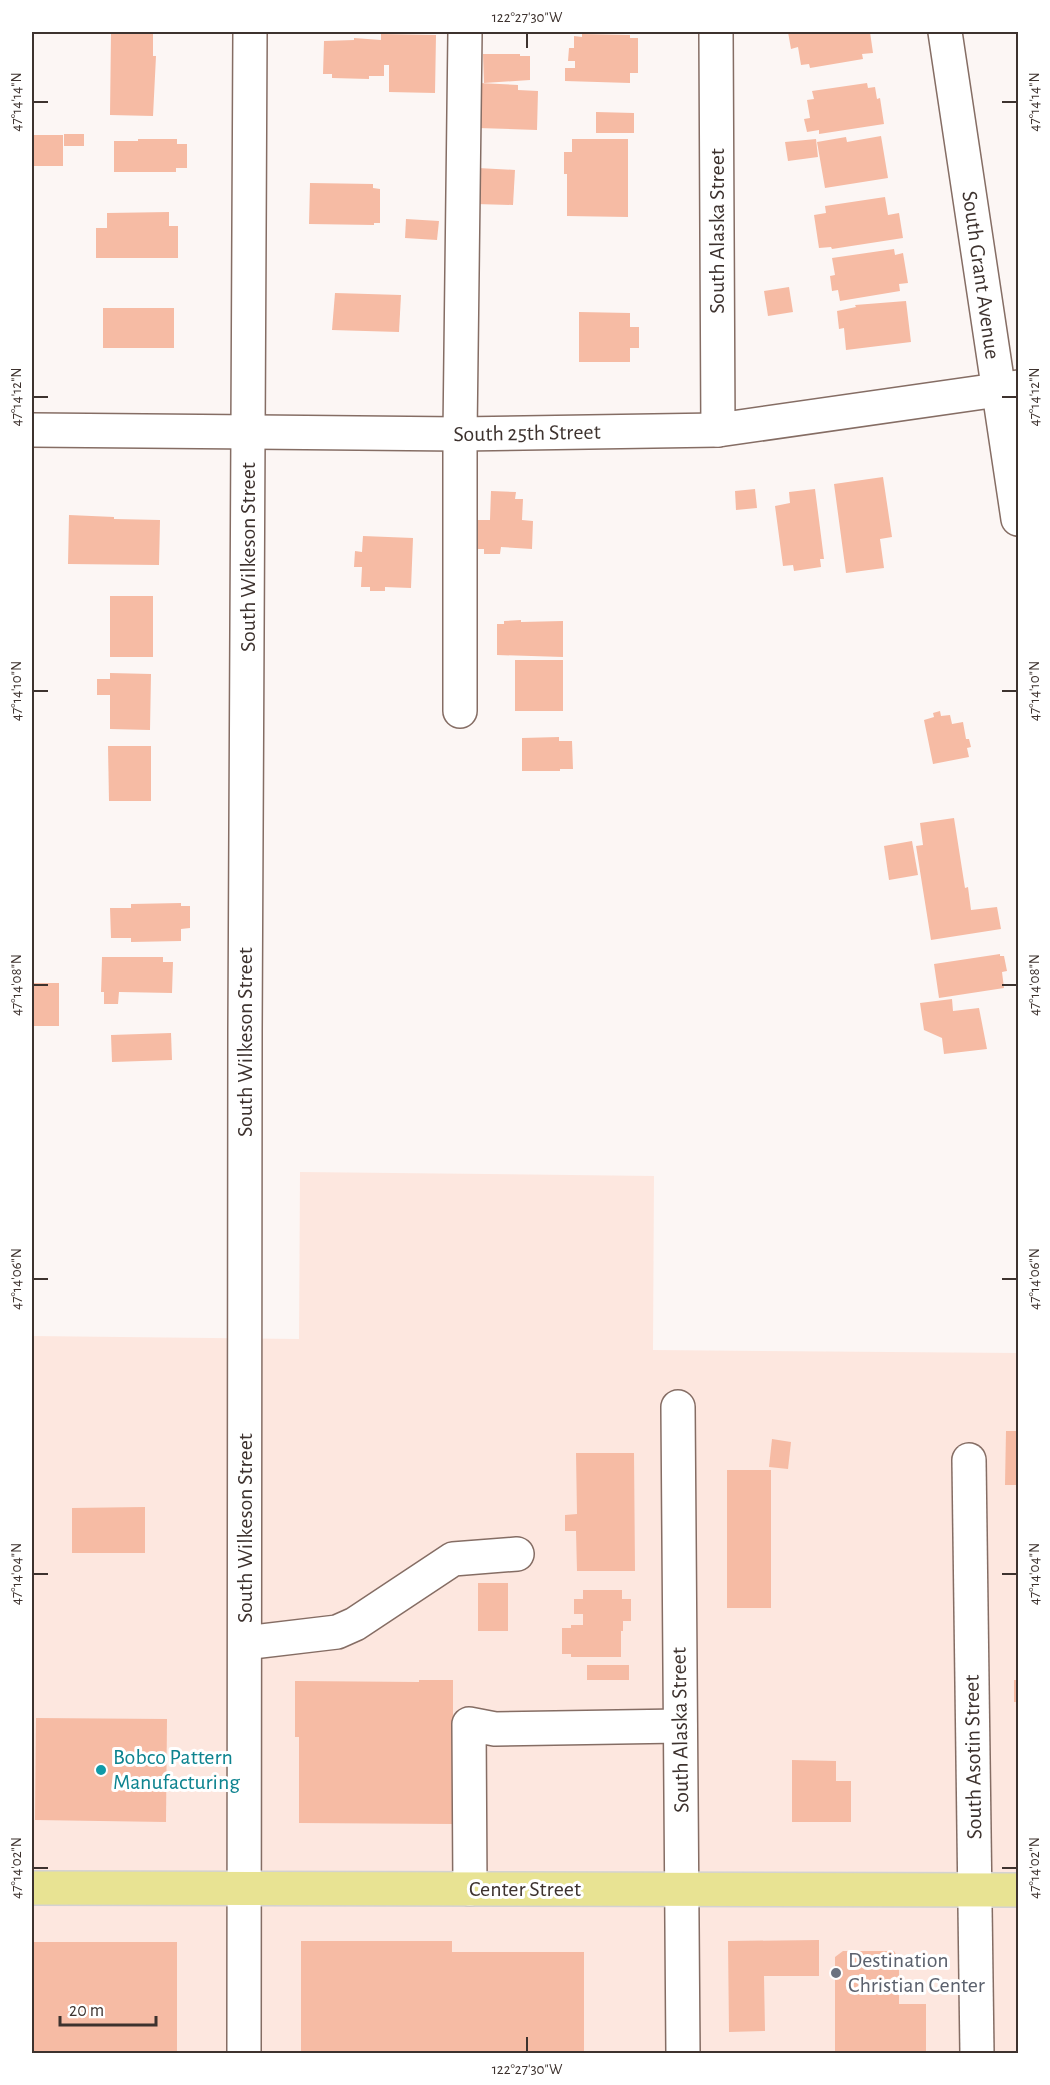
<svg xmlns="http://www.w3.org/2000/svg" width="1050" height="2085" font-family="'Alegreya Sans',sans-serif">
<rect width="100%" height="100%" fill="#fcf6f4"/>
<polygon fill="#fde7df" points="300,1172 654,1176 653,1350 1018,1353 1018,2053 32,2054 32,1336 299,1339"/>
<g fill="#f6bba4">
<polygon points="788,32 870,32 873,53 862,54 863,59 810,68 809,64 801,65 798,47 791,49"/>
<polygon points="111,33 153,34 153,56 156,56 153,116 110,115"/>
<polygon points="381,34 436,35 435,93 389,92 389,65 384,65 384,76 369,76 369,79 332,78 332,74 323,74 324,41 354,40 354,38 381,40"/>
<polygon points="582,34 630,35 630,38 638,38 638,73 630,73 630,83 565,81 565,68 575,68 575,61 568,61 569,48 574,48 574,36 582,37"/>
<polygon points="483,54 520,54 520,56 530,56 530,80 484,83"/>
<polygon points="479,83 518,85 518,90 538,91 537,130 478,128"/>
<polygon points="867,83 868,88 875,87 877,99 880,98 884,124 819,134 819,130 807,132 804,119 810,118 807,100 814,99 812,91"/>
<polygon points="596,112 634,113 634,133 596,133"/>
<rect x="64" y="134" width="20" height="12"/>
<rect x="32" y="135" width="31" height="31"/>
<polygon points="881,136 888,178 825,188 817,142 846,137 847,142"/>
<polygon points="138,139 177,139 177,144 187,144 187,168 176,168 176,172 114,172 114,141 138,141"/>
<polygon points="572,139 628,139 628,217 567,216 567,174 564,174 564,152 572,152"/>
<polygon points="816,139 818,157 788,161 785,142"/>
<polygon points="478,168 515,170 513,205 476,204"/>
<polygon points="310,183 373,184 373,188 380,189 380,223 374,223 374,225 309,224"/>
<polygon points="885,197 888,215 899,213 903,238 832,249 831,247 819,248 814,215 826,213 825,206"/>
<polygon points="169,212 169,226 178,226 178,258 96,258 96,228 107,228 107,213"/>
<polygon points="406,219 439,221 437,240 405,238"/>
<polygon points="894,249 895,255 903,253 908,283 899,284 900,291 840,301 838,290 832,291 830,276 835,275 832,258"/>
<polygon points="789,287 793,312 768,316 764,291"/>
<polygon points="335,293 401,295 399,332 332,330"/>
<polygon points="906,301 911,342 846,350 844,328 839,329 837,311 856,307 855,305"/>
<rect x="103" y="308" width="71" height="40"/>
<polygon points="579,312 630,313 630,327 639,327 639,348 630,348 630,362 579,362"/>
<polygon points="883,477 892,537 880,539 884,568 846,573 834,484"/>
<polygon points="755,489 757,508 736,510 735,491"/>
<polygon points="815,489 824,559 820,559 821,567 794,571 793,565 783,566 775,506 790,503 789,492"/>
<polygon points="491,491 516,492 515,499 523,499 522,520 533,521 532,549 501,547 500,554 484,554 484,549 473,549 474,520 490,520"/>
<polygon points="69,515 114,517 114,519 160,520 159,565 68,564"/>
<polygon points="363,536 413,538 411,588 385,587 385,591 370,591 370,587 361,587 362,567 354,567 355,551 362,552"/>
<rect x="110" y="596" width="43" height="61"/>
<polygon points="521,620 521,622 563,621 563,657 497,655 497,624 504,624 504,621"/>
<rect x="515" y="660" width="48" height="51"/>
<polygon points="110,673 151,674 150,730 110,729 110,695 97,695 97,679 110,679"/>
<polygon points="940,711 941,716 950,715 952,724 963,722 966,739 969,739 971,747 967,748 969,757 933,764 924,720 934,717 933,713"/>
<polygon points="559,737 559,741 572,741 573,769 560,769 560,771 522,771 522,738"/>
<polygon points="108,746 151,746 151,801 109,801"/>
<polygon points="954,818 965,888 968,887 971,910 997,907 1001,929 931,940 916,846 923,845 920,823"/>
<polygon points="912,841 918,875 889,880 884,846"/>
<polygon points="181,903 181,906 190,906 190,928 181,929 181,941 131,942 131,938 111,938 110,908 131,908 131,904"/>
<polygon points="1000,954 1000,956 1004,956 1007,971 1002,972 1004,988 939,998 934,964"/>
<polygon points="102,957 163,957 163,962 173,962 172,993 119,992 118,1004 104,1004 104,992 101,992"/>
<rect x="32" y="983" width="27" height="43"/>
<polygon points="952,999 953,1011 979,1008 987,1049 944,1054 942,1038 924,1030 920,1003"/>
<polygon points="171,1033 172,1060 112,1062 111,1035"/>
<polygon points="1006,1431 1018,1431 1018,1485 1005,1485"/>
<polygon points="772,1439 791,1442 788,1469 769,1467"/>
<polygon points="576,1453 634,1453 635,1571 577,1571 576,1531 565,1531 565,1515 577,1514"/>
<rect x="727" y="1470" width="44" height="138"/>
<polygon points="145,1507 145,1553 72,1553 72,1508"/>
<rect x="478" y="1583" width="30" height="48"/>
<polygon points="583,1590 622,1590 622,1599 631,1599 631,1621 623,1621 623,1631 621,1631 621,1657 571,1657 571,1654 562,1654 562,1628 571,1628 571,1625 583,1625 583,1614 574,1614 574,1599 583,1599"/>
<rect x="587" y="1665" width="42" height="15"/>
<polygon points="419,1680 453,1680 453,1824 299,1823 299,1737 295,1737 295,1681 419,1682"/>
<rect x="1014" y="1680" width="4" height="22"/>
<polygon points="36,1718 167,1719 166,1822 35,1820"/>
<polygon points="792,1760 836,1761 836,1781 851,1781 851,1822 792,1822"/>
<polygon points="819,1940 819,1976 764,1976 765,2031 729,2032 728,1941"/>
<polygon points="301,1941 452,1941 452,1952 584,1952 584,2054 301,2054"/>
<rect x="32" y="1942" width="145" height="112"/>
<polygon points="843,1951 894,1951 899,1959 899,2004 926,2004 926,2054 835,2054 835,1957"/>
</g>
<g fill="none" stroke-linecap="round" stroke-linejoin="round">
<g stroke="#856d64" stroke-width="36">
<g id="minor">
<polyline points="716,32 718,430"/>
<polyline points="945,32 1018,519"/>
<polyline points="32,430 460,434 718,430 1018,387"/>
<polyline points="460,711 460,434 465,32"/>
<polyline points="678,1407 683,2054"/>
<polyline points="969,1460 977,2054"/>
<polyline points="245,1643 337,1632 355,1624 453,1559 517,1554"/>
<polyline points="470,1889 469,1724 495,1729 680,1726"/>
<polyline points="244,2054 245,1031 250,32"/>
</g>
</g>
<g stroke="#d4d2d1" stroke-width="36">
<polyline id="major" points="32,1888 1018,1890"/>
</g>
<use href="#minor" stroke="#fff" stroke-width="33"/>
<use href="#major" stroke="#e8e393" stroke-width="33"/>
</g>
<path fill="none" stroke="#3d322e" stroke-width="2" d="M527,33v15M33,102h15M1002,102h15M33,397h15M1002,397h15M33,691h15M1002,691h15M33,985h15M1002,985h15M33,1279h15M1002,1279h15M33,1574h15M1002,1574h15M33,1868h15M1002,1868h15M527,2037v15"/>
<circle fill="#0f9aa8" stroke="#fff" stroke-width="2" cx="101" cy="1770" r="6"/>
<circle fill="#6b7280" stroke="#fff" stroke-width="2" cx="836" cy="1973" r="6"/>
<g text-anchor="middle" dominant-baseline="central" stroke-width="6" stroke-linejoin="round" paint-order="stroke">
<g font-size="22" fill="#3d322e" stroke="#fff">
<text transform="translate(717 231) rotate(-90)">South Alaska Street</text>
<text transform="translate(981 275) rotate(82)">South Grant Avenue</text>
<text transform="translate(527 433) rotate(-1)">South 25th Street</text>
<text transform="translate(248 557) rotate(-90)">South Wilkeson Street</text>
<text transform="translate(245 1042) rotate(-90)">South Wilkeson Street</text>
<text transform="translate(245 1528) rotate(-90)">South Wilkeson Street</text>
<text transform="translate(680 1730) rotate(-91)">South Alaska Street</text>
<text transform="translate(973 1757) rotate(-91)">South Asotin Street</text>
<text x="525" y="1889">Center Street</text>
</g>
<g font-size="22" fill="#0d838f" stroke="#fff" text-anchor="start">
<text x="113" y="1757">Bobco Pattern<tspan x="113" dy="25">Manufacturing</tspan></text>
</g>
<g font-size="22" fill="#5b616d" stroke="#fff" text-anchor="start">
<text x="848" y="1960">Destination<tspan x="848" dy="25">Christian Center</tspan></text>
</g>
</g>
<rect width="1050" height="2085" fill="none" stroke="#ffffff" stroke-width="66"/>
<path d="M60 2016v9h96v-9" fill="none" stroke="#3d322e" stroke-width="3"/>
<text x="69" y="2016" font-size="18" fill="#3d322e" stroke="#ffffff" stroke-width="4.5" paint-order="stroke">20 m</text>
<rect x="33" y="33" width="984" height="2019" fill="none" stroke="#3d322e" stroke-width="2"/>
<g font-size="15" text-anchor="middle" fill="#3d322e">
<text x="527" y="22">122°27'30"W</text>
<text transform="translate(16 102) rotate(-90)" y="5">47°14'14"N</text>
<text transform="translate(1034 102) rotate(-90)" y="5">47°14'14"N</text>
<text transform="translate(16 397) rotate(-90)" y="5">47°14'12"N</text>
<text transform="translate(1034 397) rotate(-90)" y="5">47°14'12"N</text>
<text transform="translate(16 691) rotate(-90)" y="5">47°14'10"N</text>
<text transform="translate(1034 691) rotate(-90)" y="5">47°14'10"N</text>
<text transform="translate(16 985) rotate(-90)" y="5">47°14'08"N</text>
<text transform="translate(1034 985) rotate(-90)" y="5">47°14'08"N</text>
<text transform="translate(16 1279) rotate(-90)" y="5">47°14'06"N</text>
<text transform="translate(1034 1279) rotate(-90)" y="5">47°14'06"N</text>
<text transform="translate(16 1574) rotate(-90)" y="5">47°14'04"N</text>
<text transform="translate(1034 1574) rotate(-90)" y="5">47°14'04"N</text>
<text transform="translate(16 1868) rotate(-90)" y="5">47°14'02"N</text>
<text transform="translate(1034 1868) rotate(-90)" y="5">47°14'02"N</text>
<text x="527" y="2074">122°27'30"W</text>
</g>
</svg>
